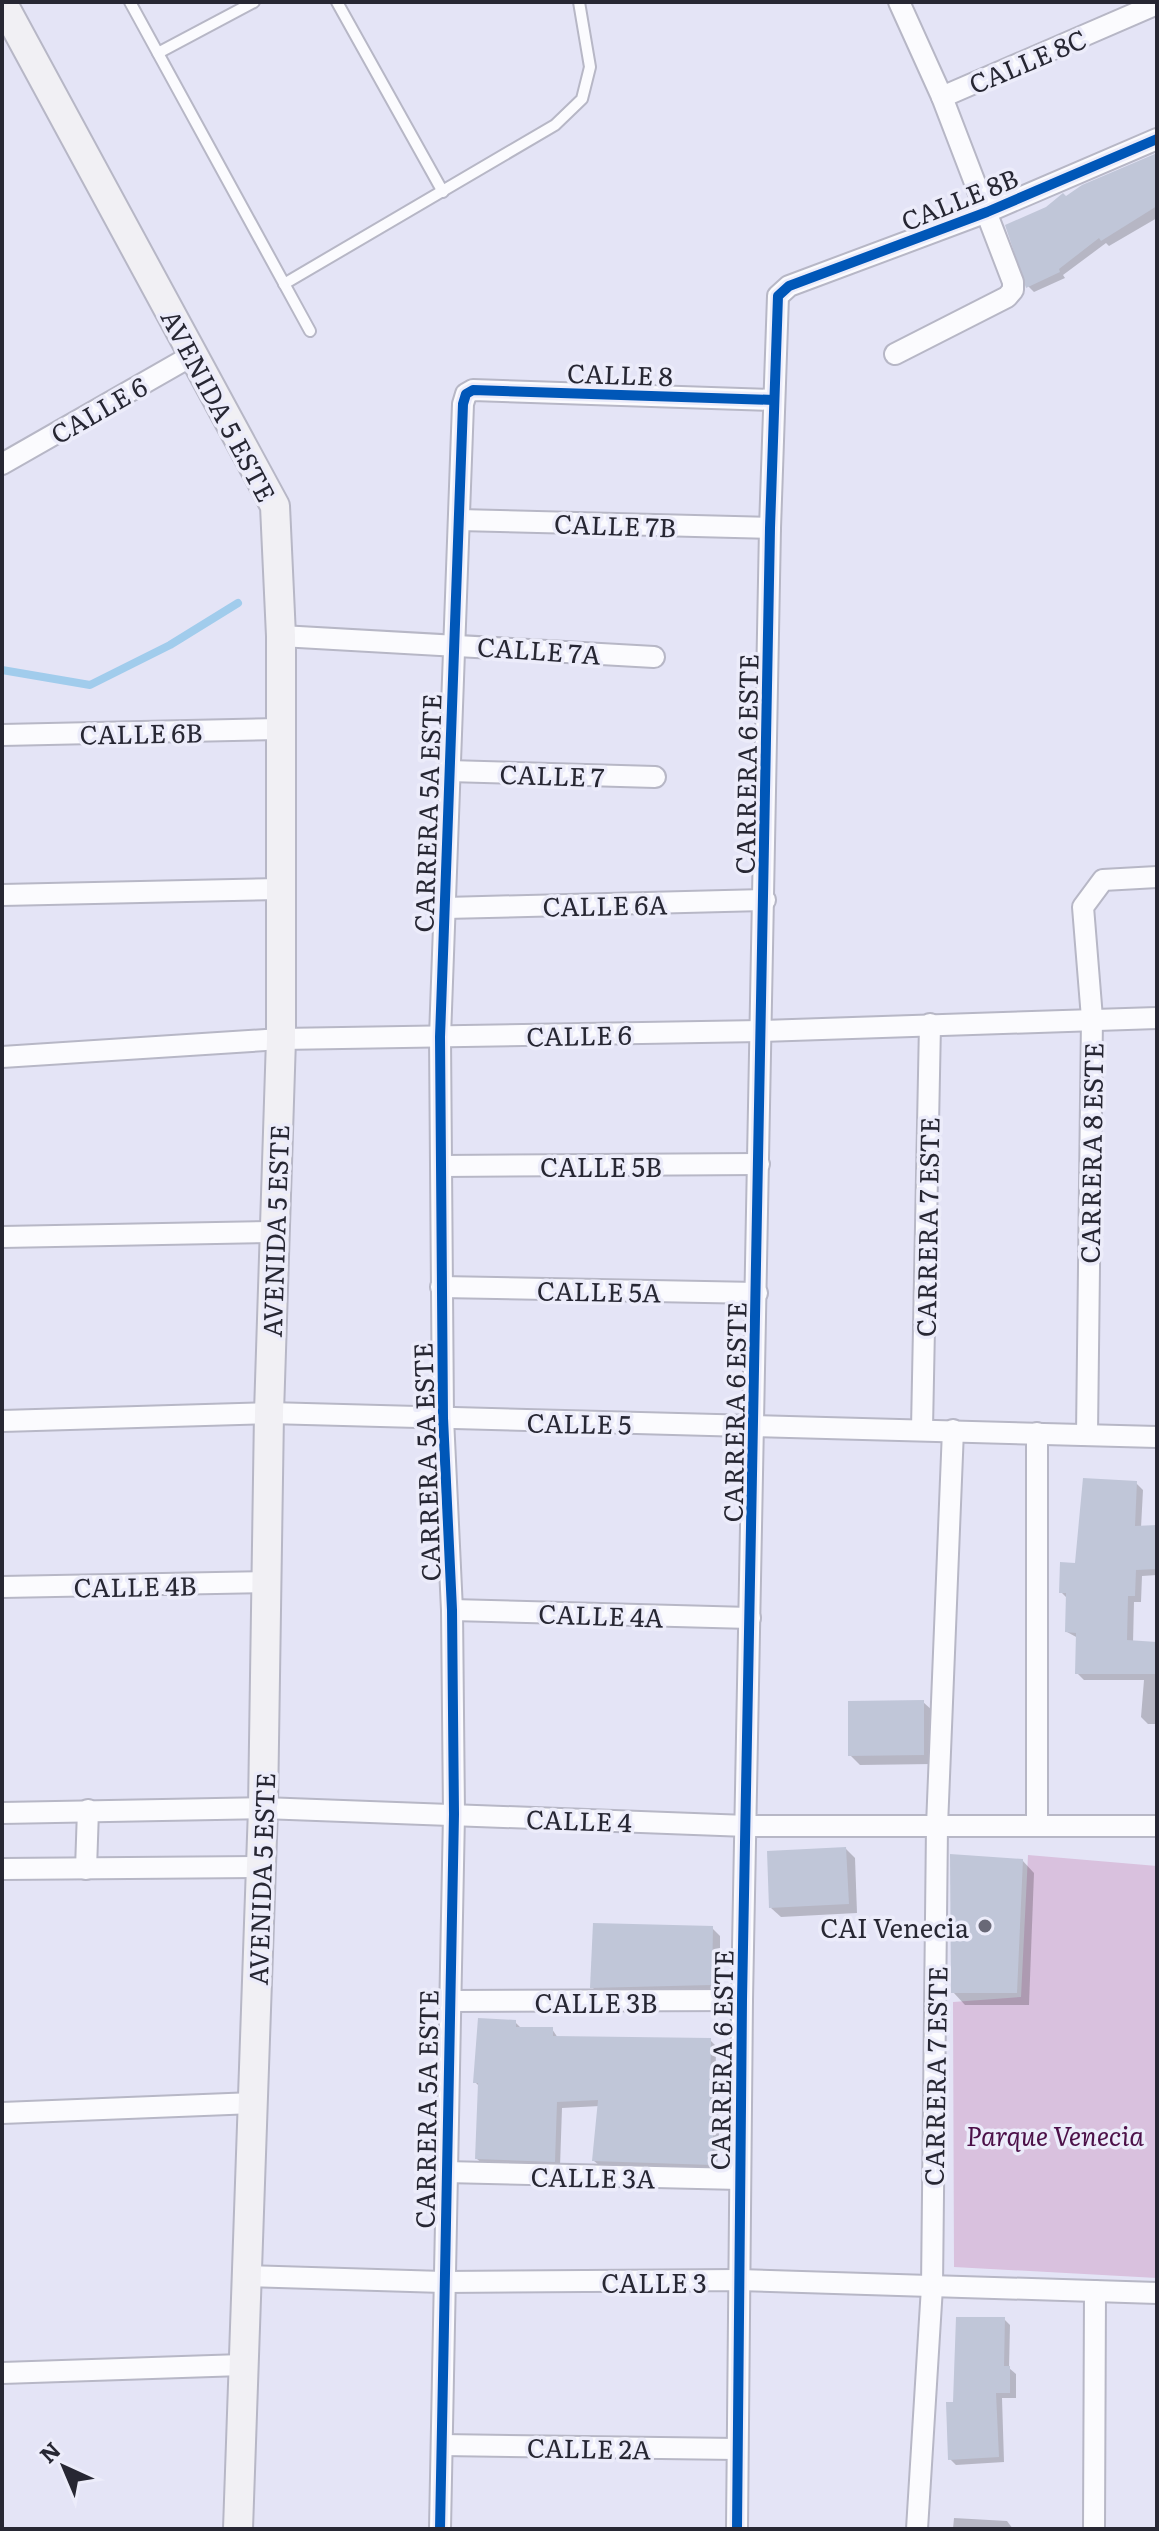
<svg xmlns="http://www.w3.org/2000/svg" width="1159" height="2531" font-family="Literata,serif">
<rect width="100%" height="100%" fill="#e4e4f6"/>
<polygon fill="#d9c1de" points="1028,1855 1157,1866 1157,2278 954,2267 953,2002 1021,1997"/>
<g fill="#0003">
<polygon points="1157,159 1157,218 1109,246 1106,243 1063,275 1065,278 1034,292 1028,286 1066,199"/>
<polygon points="1136,1483 1143,1490 1141,1528 1157,1527 1157,1575 1142,1576 1141,1602 1134,1602 1133,1643 1157,1644 1157,1724 1148,1724 1141,1717 1144,1680 1084,1680 1077,1673 1078,1638 1067,1632 1068,1599 1061,1592"/>
<polygon points="923,1702 933,1711 933,1764 860,1765 850,1755"/>
<polygon points="846,1849 855,1858 857,1913 781,1917 771,1908"/>
<polygon points="1022,1860 1034,1873 1029,2005 965,2005 953,1992"/>
<polygon points="712,1928 720,1936 720,1992 600,1995 592,1987"/>
<polygon points="515,2022 522,2029 552,2029 558,2038 710,2040 716,2046 715,2112 720,2116 717,2170 600,2166 594,2161 600,2106 562,2108 560,2167 483,2164 477,2159 480,2087 475,2082"/>
<polygon points="1004,2319 1010,2325 1009,2368 1016,2374 1016,2398 1002,2398 1004,2462 956,2465 950,2459 955,2404"/>
<polygon points="954,2518 1007,2521 1013,2529 953,2529"/>
</g>
<g fill="none" stroke-linecap="round" stroke-linejoin="round">
<polyline stroke="#a1ccec" stroke-width="8" points="2,670 90,685 170,645 238,603"/>
</g>
<g fill="#c0c6d8">
<polygon points="1157,153 1157,206 1101,241 1099,238 1059,269 1060,272 1026,288 1005,225 1046,207 1063,193 1066,196 1082,185"/>
<polygon points="1083,1478 1137,1481 1135,1526 1157,1525 1157,1569 1136,1570 1135,1596 1128,1596 1127,1640 1157,1642 1157,1674 1075,1674 1076,1633 1065,1632 1066,1593 1059,1593 1060,1562 1075,1563"/>
<polygon points="924,1700 924,1755 848,1756 848,1701"/>
<polygon points="846,1847 849,1904 769,1908 767,1851"/>
<polygon points="950,1854 1023,1859 1017,1993 951,1993"/>
<polygon points="593,1923 713,1926 712,1985 590,1988"/>
<polygon points="478,2018 516,2020 516,2027 553,2027 553,2036 711,2038 710,2108 714,2108 712,2165 592,2161 598,2100 557,2102 555,2162 475,2159 478,2083 473,2083"/>
<polygon points="956,2317 1005,2317 1004,2366 1010,2366 1010,2393 996,2393 999,2457 948,2460 946,2402 953,2402"/>
</g>
<g fill="none" stroke-linecap="round" stroke-linejoin="round">
<g stroke="#b7b7c6" stroke-width="14">
<g id="lane">
<polyline points="130,2 310,331"/>
<polyline points="337,2 443,192"/>
<polyline points="158,53 254,2"/>
<polyline points="284,284 555,125 582,99 590,67 579,2"/>
</g>
</g>
<g stroke="#b7b7c6" stroke-width="24">
<g id="street">
<polyline points="942,97 1157,4"/>
<polyline points="895,354 1007,297 1013,290 1013,282 942,97 899,2"/>
<polyline points="2,464 193,355"/>
<polyline points="459,520 770,528"/>
<polyline points="281,636 654,657"/>
<polyline points="2,735 280,729"/>
<polyline points="449,771 655,777"/>
<polyline points="2,895 280,889"/>
<polyline points="445,908 765,900"/>
<polyline points="2,1057 281,1039 761,1031 1157,1018"/>
<polyline points="442,1166 759,1164"/>
<polyline points="2,1237 273,1232"/>
<polyline points="441,1287 757,1293"/>
<polyline points="2,1421 269,1413 1157,1437"/>
<polyline points="922,1429 930,1024"/>
<polyline points="1037,1433 1037,1824"/>
<polyline points="1087,1434 1092,1018 1083,907 1103,880 1157,877"/>
<polyline points="2,1587 268,1582"/>
<polyline points="452,1610 750,1618"/>
<polyline points="2,1813 263,1808 747,1826 1157,1826"/>
<polyline points="2,1869 260,1867"/>
<polyline points="86,1869 88,1810"/>
<polyline points="450,2001 742,2000"/>
<polyline points="2,2113 254,2103"/>
<polyline points="445,2172 740,2179"/>
<polyline points="247,2276 443,2282 739,2280 1157,2293"/>
<polyline points="2,2373 242,2365"/>
<polyline points="442,2445 737,2449"/>
<polyline points="440,2529 454,1814 452,1610 443,1418 440,1037 463,404 466,394 473,390 774,400"/>
<polyline points="737,2529 742,2000 770,528 778,296 789,286 987,212 1157,139"/>
<polyline points="917,2529 932,2287 937,1826 953,1430"/>
<polyline points="1094,2529 1095,2291"/>
</g>
</g>
<g stroke="#b7b7c6" stroke-width="32">
<polyline id="secondary" points="2,2 275,506 281,636 281,1039 269,1413 263,1808 238,2529"/>
</g>
<use href="#lane" stroke="#fbfbfe" stroke-width="10"/>
<use href="#street" stroke="#fbfbfe" stroke-width="20"/>
<use href="#secondary" stroke="#f1f0f4" stroke-width="28"/>
<g stroke="#ececfa" stroke-width="15">
<g id="cycleway">
<polyline points="440,2529 454,1814 452,1610 443,1418 440,1037 463,404 466,394 473,390 774,400"/>
<polyline points="737,2529 742,2000 770,528 778,296 789,286 987,212 1157,139"/>
</g>
</g>
<use href="#cycleway" stroke="#0057b8" stroke-width="10"/>
</g>
<circle fill="#696977" stroke="#ececfa" stroke-width="3" cx="985" cy="1926" r="8"/>
<g text-anchor="middle" dominant-baseline="central" stroke-width="7" stroke-linejoin="round" paint-order="stroke">
<g font-size="26" fill="#272733" stroke="#ececfa">
<text transform="translate(1027 60) rotate(-23)">CALLE 8C</text>
<text transform="translate(959 198) rotate(-22)">CALLE 8B</text>
<text transform="translate(620 373) rotate(2)">CALLE 8</text>
<text transform="translate(220 405) rotate(62)">AVENIDA 5 ESTE</text>
<text transform="translate(98 409) rotate(-30)">CALLE 6</text>
<text transform="translate(615 524) rotate(2)">CALLE 7B</text>
<text transform="translate(539 649) rotate(4)">CALLE 7A</text>
<text transform="translate(141 732) rotate(-1)">CALLE 6B</text>
<text transform="translate(745 764) rotate(-89)">CARRERA 6 ESTE</text>
<text transform="translate(552 774) rotate(2)">CALLE 7</text>
<text transform="translate(426 813) rotate(-88)">CARRERA 5A ESTE</text>
<text transform="translate(605 904) rotate(-1)">CALLE 6A</text>
<text transform="translate(579 1034) rotate(-1)">CALLE 6</text>
<text transform="translate(1090 1153) rotate(-89)">CARRERA 8 ESTE</text>
<text x="601" y="1165">CALLE 5B</text>
<text transform="translate(926 1227) rotate(-89)">CARRERA 7 ESTE</text>
<text transform="translate(274 1231) rotate(-88)">AVENIDA 5 ESTE</text>
<text transform="translate(599 1290) rotate(1)">CALLE 5A</text>
<text transform="translate(733 1412) rotate(-89)">CARRERA 6 ESTE</text>
<text transform="translate(579 1422) rotate(1)">CALLE 5</text>
<text transform="translate(425 1462) rotate(-92)">CARRERA 5A ESTE</text>
<text transform="translate(135 1585) rotate(-1)">CALLE 4B</text>
<text transform="translate(601 1614) rotate(2)">CALLE 4A</text>
<text transform="translate(579 1819) rotate(2)">CALLE 4</text>
<text transform="translate(260 1879) rotate(-88)">AVENIDA 5 ESTE</text>
<text x="596" y="2001">CALLE 3B</text>
<text transform="translate(720 2060) rotate(-89)">CARRERA 6 ESTE</text>
<text transform="translate(934 2076) rotate(-89)">CARRERA 7 ESTE</text>
<text transform="translate(425 2109) rotate(-89)">CARRERA 5A ESTE</text>
<text transform="translate(593 2176) rotate(1)">CALLE 3A</text>
<text x="654" y="2281">CALLE 3</text>
<text transform="translate(589 2447) rotate(1)">CALLE 2A</text>
</g>
<g font-size="26" fill="#272733" stroke="#ececfa" text-anchor="end">
<text x="969" y="1926">CAI Venecia</text>
</g>
<g font-size="26" font-style="italic" fill="#4c1048" stroke="#ececfa">
<text x="1055" y="2134">Parque Venecia</text>
</g>
</g>
<rect width="1159" height="2531" fill="none" stroke="#272733" stroke-width="8"/>
<g transform="translate(64 2467) rotate(316)" stroke="#ececfa" stroke-width="6" paint-order="stroke">
<path d="M0-6L14 30L0 20L-14 30Z" fill="#272733"/>
<text y="-12" font-size="22" font-weight="bold" text-anchor="middle" fill="#272733">N</text>
</g>
</svg>
